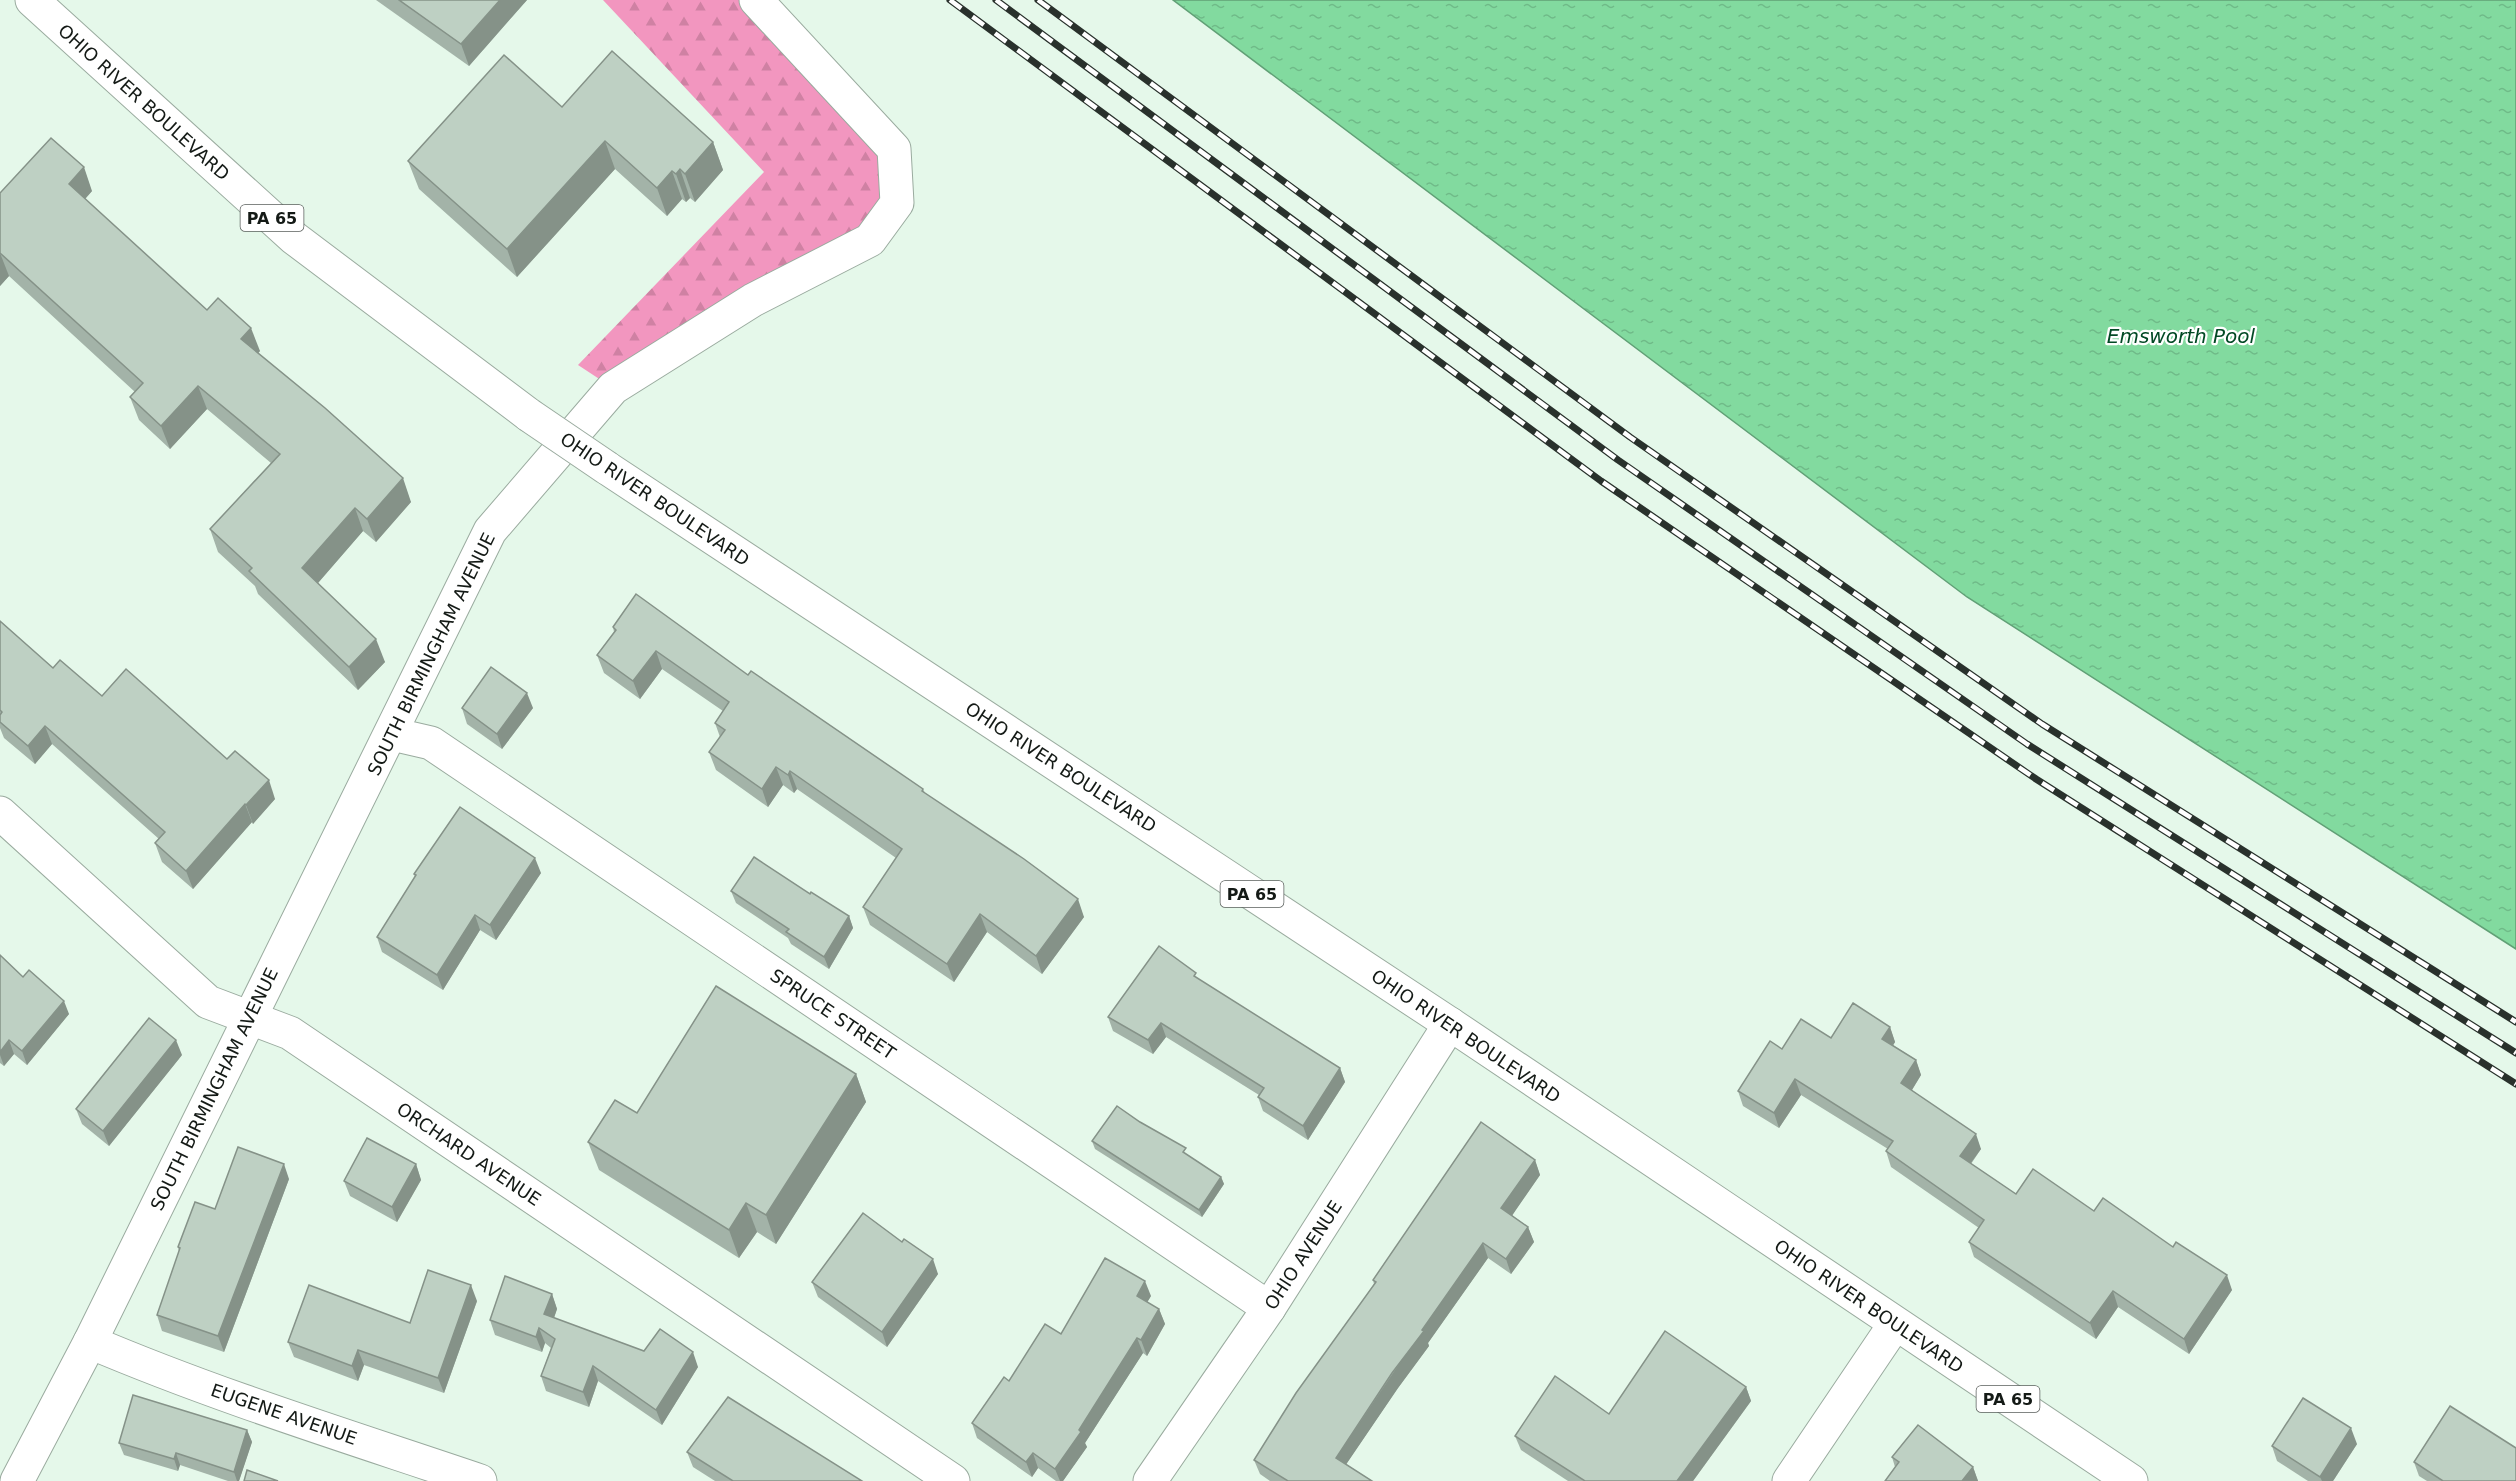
<svg xmlns="http://www.w3.org/2000/svg" width="2516" height="1481" font-family="'DejaVu Sans',sans-serif">
<defs>
<pattern id="forest-firs" width="22" height="20" patternUnits="userSpaceOnUse" patternTransform="scale(1.5)"><rect width="22" height="20" fill="#f296bf"/><path d="M5 1l3.5 6h-7zM16 11l3.5 6h-7z" fill="#cf81a3"/></pattern>
<pattern id="water-ripples" width="26" height="14" patternUnits="userSpaceOnUse" patternTransform="scale(1.5)"><rect width="26" height="14" fill="#82da9f"/><path d="M2 4q2-2 4 0t4 0M15 11q2-2 4 0t4 0" fill="none" stroke="#6fba88"/></pattern>
</defs>
<rect width="100%" height="100%" fill="#e5f8ea"/>
<polygon fill="url(#forest-firs)" points="603,0 756,0 863,113 897,203 613,388 578,365 764,172"/>
<polygon fill="url(#water-ripples)" stroke="#61a076" stroke-width="1.5" points="1173,0 2516,0 2516,949 1967,597"/>
<g fill="none" stroke-linecap="round" stroke-linejoin="round">
<g stroke="#9aab9f" stroke-width="35">
<g id="minor">
<polyline points="392,734 431,743 1269,1308"/>
<polyline points="0,813 208,1002 290,1033 953,1481"/>
<path d="M90,1342c127,54 260,95 390,139"/>
<polyline points="17,1481 90,1342 490,531 613,388 753,300 870,240 897,203 894,149 756,0"/>
<polyline points="1150,1481 1269,1308 1450,1024"/>
<polyline points="1789,1481 1895,1324"/>
</g>
</g>
<g stroke="#9aab9f" stroke-width="35">
<g id="trunk">
<polyline points="32,0 294,238 529,415"/>
<polyline points="607,468 1450,1024 2131,1481"/>
</g>
</g>
<use href="#minor" stroke="#fff" stroke-width="33"/>
<use href="#trunk" stroke="#fff" stroke-width="33"/>
<g stroke="#29312c" stroke-width="7">
<g id="rail">
<polyline points="950,0 1601,481 2036,779 2516,1084"/>
<polyline points="996,0 1618,460 2027,744 2516,1053"/>
<polyline points="1038,0 1630,437 2042,724 2516,1022"/>
</g>
</g>
<use href="#rail" stroke="#fff" stroke-width="4.5" stroke-dasharray="14" stroke-linecap="butt"/>
<g stroke="#9aab9f" stroke-width="35" stroke-linecap="butt">
<polyline id="trunk-bridge" points="529,415 607,468"/>
</g>
<use href="#trunk-bridge" stroke="#fff" stroke-width="33"/>
</g>
<g fill="#a3b3a8">
<polygon points="376,0 527,0 469,66"/>
<polygon points="562,107 713,142 723,170 695,202 690,198 686,202 682,199 667,216 615,169 517,277 419,189 408,161"/>
<polygon points="92,191 85,199 207,310 260,351 258,353 411,502 376,542 363,531 318,583 385,662 358,690 258,594 255,586 218,552 210,529 271,463 207,409 170,449 139,420 130,397 135,392 9,276 0,286 0,193"/>
<polygon points="0,621 53,668 102,696 227,759 275,799 253,824 252,822 193,889 162,862 155,843 159,839 52,744 35,764 4,738 0,728"/>
<polygon points="613,627 748,675 923,789 925,793 1084,917 1042,974 987,932 954,982 870,925 863,907 896,858 797,789 794,793 783,785 768,807 716,770 709,752 720,737 715,723 723,711 662,669 640,699 604,673 597,655 614,632"/>
<polygon points="462,708 533,708 502,749 467,724"/>
<polygon points="541,873 496,940 480,930 443,990 382,952 377,937 415,877 414,874"/>
<polygon points="731,891 810,894 849,916 853,928 829,969 791,944 788,938 736,903"/>
<polygon points="0,955 23,977 69,1014 27,1065 14,1054 4,1066 0,1063"/>
<polygon points="1199,980 1340,1068 1345,1082 1308,1140 1263,1111 1258,1097 1259,1095 1166,1037 1153,1054 1113,1031 1108,1017"/>
<polygon points="1890,1027 1895,1042 1893,1045 1916,1060 1921,1075 1912,1090 1981,1149 1971,1164 2016,1194 2094,1211 2232,1290 2189,1354 2118,1307 2096,1339 1974,1257 1969,1242 1979,1228 1891,1167 1886,1151 1888,1149 1801,1095 1779,1128 1743,1106 1738,1091 1831,1038"/>
<polygon points="182,1055 109,1146 82,1124 76,1109"/>
<polygon points="856,1074 866,1102 776,1244 757,1232 739,1258 599,1170 588,1142 637,1113"/>
<polygon points="1092,1141 1188,1155 1221,1177 1224,1184 1202,1217 1095,1149"/>
<polygon points="1535,1160 1540,1175 1512,1215 1528,1227 1534,1242 1511,1274 1488,1258 1428,1343 1429,1346 1398,1388 1346,1464 1372,1481 1270,1481 1260,1474 1254,1460 1374,1284 1373,1280"/>
<polygon points="416,1164 421,1180 397,1222 350,1196 344,1181"/>
<polygon points="289,1179 224,1352 162,1331 157,1315 179,1252 178,1247 215,1209"/>
<polygon points="902,1242 938,1274 887,1347 818,1297 812,1282"/>
<polygon points="552,1294 557,1309 554,1318 644,1351 698,1367 662,1425 598,1381 589,1407 546,1391 541,1376 551,1348 545,1343 542,1352 495,1335 490,1320"/>
<polygon points="1151,1296 1147,1302 1159,1309 1165,1324 1147,1356 1143,1353 1085,1443 1087,1447 1063,1481 1056,1481 1038,1468 1032,1477 977,1438 972,1423 1009,1381 1061,1334"/>
<polygon points="477,1301 444,1393 364,1365 358,1381 294,1357 288,1342 410,1323"/>
<polygon points="1746,1387 1751,1401 1693,1481 1568,1481 1521,1450 1515,1436 1609,1414"/>
<polygon points="247,1430 252,1442 239,1481 228,1481 180,1465 178,1471 124,1455 119,1443"/>
<polygon points="2357,1444 2333,1481 2308,1481 2277,1461 2272,1446"/>
<polygon points="687,1452 862,1481 715,1481 693,1467"/>
<polygon points="1892,1457 1973,1467 1978,1481 1885,1481 1895,1467"/>
<polygon points="2414,1462 2516,1481 2427,1481 2419,1476"/>
</g>
<g fill="#859288">
<polygon points="500,0 527,0 469,66 461,44"/>
<polygon points="605,141 615,169 517,277 507,249"/>
<polygon points="713,142 723,170 695,202 685,174"/>
<polygon points="84,167 92,191 77,208 69,184"/>
<polygon points="680,169 690,198 686,202 676,174"/>
<polygon points="672,171 682,199 667,216 657,188"/>
<polygon points="0,253 9,276 0,286"/>
<polygon points="251,328 260,351 250,362 241,339"/>
<polygon points="198,386 207,409 170,449 161,426"/>
<polygon points="403,478 411,502 376,542 367,519"/>
<polygon points="355,508 363,531 311,591 302,568"/>
<polygon points="376,639 385,662 358,690 349,667"/>
<polygon points="656,651 662,669 640,699 633,681"/>
<polygon points="527,693 533,708 502,749 497,734"/>
<polygon points="45,726 52,744 35,764 28,746"/>
<polygon points="776,767 783,785 768,807 762,789"/>
<polygon points="790,771 797,789 794,793 788,775"/>
<polygon points="269,780 275,799 253,824 246,805"/>
<polygon points="245,804 252,822 193,889 186,871"/>
<polygon points="535,858 541,873 496,940 490,925"/>
<polygon points="1078,899 1084,917 1042,974 1036,956"/>
<polygon points="980,914 987,932 954,982 947,964"/>
<polygon points="475,915 480,930 443,990 437,975"/>
<polygon points="849,916 853,928 829,969 824,957"/>
<polygon points="64,1001 69,1014 27,1065 22,1051"/>
<polygon points="1161,1023 1166,1037 1153,1054 1148,1040"/>
<polygon points="1890,1027 1895,1042 1888,1054 1882,1039"/>
<polygon points="9,1040 14,1054 4,1066 0,1055 0,1052"/>
<polygon points="176,1040 182,1055 109,1146 103,1131"/>
<polygon points="1916,1060 1921,1075 1907,1098 1901,1083"/>
<polygon points="1340,1068 1345,1082 1308,1140 1303,1126"/>
<polygon points="856,1074 866,1102 776,1244 766,1215"/>
<polygon points="1795,1079 1801,1095 1779,1128 1774,1113"/>
<polygon points="1976,1134 1981,1149 1965,1171 1960,1156"/>
<polygon points="1535,1160 1540,1175 1507,1223 1501,1208"/>
<polygon points="284,1164 289,1179 224,1352 218,1336"/>
<polygon points="416,1164 421,1180 397,1222 392,1207"/>
<polygon points="1221,1177 1224,1184 1202,1217 1199,1210"/>
<polygon points="746,1203 757,1232 739,1258 729,1230"/>
<polygon points="1528,1227 1534,1242 1511,1274 1506,1259"/>
<polygon points="1483,1243 1488,1258 1428,1343 1429,1346 1398,1388 1341,1472 1336,1458 1422,1330"/>
<polygon points="933,1259 938,1274 887,1347 882,1332"/>
<polygon points="2227,1275 2232,1290 2189,1354 2184,1339"/>
<polygon points="1145,1281 1151,1296 1142,1311 1137,1296"/>
<polygon points="471,1285 477,1301 444,1393 438,1378"/>
<polygon points="2113,1291 2118,1307 2096,1339 2090,1323"/>
<polygon points="552,1294 557,1309 550,1329 544,1314"/>
<polygon points="1159,1309 1165,1324 1147,1356 1141,1340"/>
<polygon points="539,1328 545,1343 542,1352 536,1337"/>
<polygon points="1137,1338 1143,1353 1085,1443 1087,1447 1063,1481 1060,1481 1055,1469 1079,1430"/>
<polygon points="358,1350 364,1365 358,1381 352,1366"/>
<polygon points="693,1352 698,1367 662,1425 656,1410"/>
<polygon points="593,1366 598,1381 589,1407 583,1392"/>
<polygon points="1746,1387 1751,1401 1693,1481 1677,1481"/>
<polygon points="2351,1428 2357,1444 2333,1481 2322,1481 2320,1477"/>
<polygon points="247,1430 252,1442 239,1481 237,1481 234,1472"/>
<polygon points="176,1453 180,1465 178,1471 174,1459"/>
<polygon points="1033,1453 1038,1468 1032,1477 1026,1462"/>
<polygon points="1973,1467 1978,1481 1962,1481"/>
</g>
<g fill="#bed0c3" stroke="#859288" stroke-width="1.5">
<polygon points="399,0 500,0 461,44"/>
<polygon points="612,51 713,142 685,174 680,169 676,174 672,171 657,188 605,141 507,249 408,161 504,55 562,107"/>
<polygon points="51,138 84,167 69,184 207,310 218,298 251,328 241,339 325,408 403,478 367,519 355,508 302,568 376,639 349,667 249,571 252,568 210,529 280,454 198,386 161,426 130,397 143,383 0,253 0,193"/>
<polygon points="636,594 748,675 751,671 923,789 922,791 1024,859 1078,899 1036,956 980,914 947,964 863,907 902,849 790,771 788,775 776,767 762,789 709,752 725,730 715,723 729,702 656,651 633,681 597,655 616,630 613,627"/>
<polygon points="0,621 53,668 60,660 102,696 126,669 227,759 235,751 269,780 246,805 245,804 186,871 155,843 165,832 45,726 28,746 0,722 0,715 2,712 0,710"/>
<polygon points="491,667 527,693 497,734 462,708"/>
<polygon points="460,807 535,858 490,925 475,915 437,975 377,937 416,875 414,874"/>
<polygon points="754,857 810,894 811,892 849,916 824,957 786,932 789,929 731,891"/>
<polygon points="1159,946 1196,973 1194,976 1340,1068 1303,1126 1258,1097 1264,1088 1161,1023 1148,1040 1108,1017"/>
<polygon points="0,955 23,977 29,970 64,1001 22,1051 9,1040 0,1052"/>
<polygon points="716,986 856,1074 766,1215 746,1203 729,1230 588,1142 615,1100 637,1113"/>
<polygon points="1853,1003 1890,1027 1882,1039 1916,1060 1901,1083 1976,1134 1960,1156 2016,1194 2033,1169 2094,1211 2103,1198 2173,1247 2176,1242 2227,1275 2184,1339 2113,1291 2090,1323 1969,1242 1984,1220 1886,1151 1893,1141 1795,1079 1774,1113 1738,1091 1770,1041 1782,1049 1801,1019 1831,1038"/>
<polygon points="149,1018 176,1040 103,1131 76,1109"/>
<polygon points="1117,1106 1140,1122 1186,1148 1183,1152 1221,1177 1199,1210 1092,1141"/>
<polygon points="1481,1122 1535,1160 1501,1208 1528,1227 1506,1259 1483,1243 1422,1330 1424,1331 1392,1373 1336,1458 1372,1481 1288,1481 1254,1460 1296,1393 1376,1282 1373,1280"/>
<polygon points="367,1138 416,1164 392,1207 344,1181"/>
<polygon points="238,1147 284,1164 218,1336 157,1315 180,1248 178,1247 195,1202 215,1209"/>
<polygon points="863,1213 902,1242 904,1239 933,1259 882,1332 812,1282"/>
<polygon points="1105,1258 1145,1281 1137,1296 1159,1309 1141,1340 1137,1338 1079,1430 1081,1432 1055,1469 1033,1453 1026,1462 972,1423 1004,1377 1009,1381 1045,1324 1061,1334"/>
<polygon points="428,1270 471,1285 438,1378 358,1350 352,1366 288,1342 309,1285 410,1323"/>
<polygon points="505,1276 552,1294 544,1314 644,1351 660,1329 693,1352 656,1410 593,1366 583,1392 541,1376 555,1339 539,1328 536,1337 490,1320"/>
<polygon points="1665,1331 1746,1387 1677,1481 1585,1481 1515,1436 1555,1376 1609,1414"/>
<polygon points="133,1395 247,1430 234,1472 176,1453 174,1459 119,1443"/>
<polygon points="728,1397 862,1481 733,1481 687,1452"/>
<polygon points="2303,1398 2351,1428 2320,1477 2272,1446"/>
<polygon points="2450,1406 2516,1448 2516,1481 2443,1481 2414,1462"/>
<polygon points="1918,1425 1973,1467 1962,1481 1885,1481 1899,1462 1892,1457"/>
<polygon points="247,1470 278,1481 244,1481"/>
</g>
<g text-anchor="middle" dominant-baseline="central" stroke-width="4.5" stroke-linejoin="round" paint-order="stroke">
<g fill="#fff" stroke="#5a5f5c" stroke-width="1.5">
<rect x="240.5" y="205" width="63" height="26" rx="4.5"/>
<rect x="1220.5" y="881" width="63" height="26" rx="4.5"/>
<rect x="1976.5" y="1386" width="63" height="26" rx="4.5"/>
</g>
<g font-size="16" font-weight="bold" fill="#141a16">
<text x="272" y="218">PA 65</text>
<text x="1252" y="894">PA 65</text>
<text x="2008" y="1399">PA 65</text>
</g>
<g font-size="18" fill="#141a16" stroke="#fff">
<text transform="translate(144 102) rotate(42)">OHIO RIVER BOULEVARD</text>
<text transform="translate(655 499) rotate(34)">OHIO RIVER BOULEVARD</text>
<text transform="translate(431 654) rotate(-64)">SOUTH BIRMINGHAM AVENUE</text>
<text transform="translate(1061 767) rotate(33)">OHIO RIVER BOULEVARD</text>
<text transform="translate(833 1014) rotate(34)">SPRUCE STREET</text>
<text transform="translate(1466 1036) rotate(34)">OHIO RIVER BOULEVARD</text>
<text transform="translate(214 1089) rotate(-64)">SOUTH BIRMINGHAM AVENUE</text>
<text transform="translate(469 1154) rotate(34)">ORCHARD AVENUE</text>
<text transform="translate(1303 1255) rotate(-57)">OHIO AVENUE</text>
<text transform="translate(1869 1306) rotate(34)">OHIO RIVER BOULEVARD</text>
<text transform="translate(284 1414) rotate(19)">EUGENE AVENUE</text>
</g>
<g font-size="20" font-style="italic" fill="#014924" stroke="#fff">
<text x="2181" y="336">Emsworth Pool</text>
</g>
</g>
</svg>
